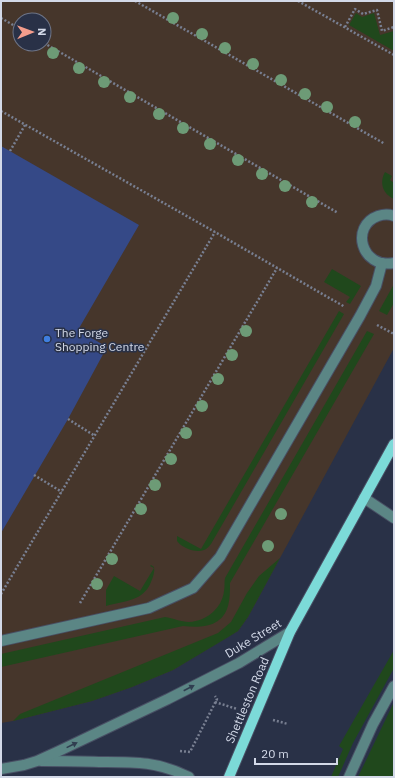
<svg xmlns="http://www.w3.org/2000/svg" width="395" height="778" font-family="'IBM Plex Sans',sans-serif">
<rect width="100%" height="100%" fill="#293147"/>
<path fill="#46362b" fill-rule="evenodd" d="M1,1h393v347l-114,210 -32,59 -10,14 -65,39 -41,17 -40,14 -79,20 -12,2zM20,20h24v24h-24z"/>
<g fill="#20481c">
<polygon points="356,13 362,17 374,13 380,35 394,31 394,51 349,25"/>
<path d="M385,172l7,4 -2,4 4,3v16c-11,-5 -15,-16 -9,-27z"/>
<polygon points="332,269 361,286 350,304 346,302 350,297 324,282"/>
<polygon points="394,284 394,303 387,315 379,311"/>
<path d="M339,311l5,3 -133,230c-2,2 -4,5 -7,6 -9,3 -22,-2 -27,-9v-5l24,13z"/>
<path d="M367,331l7,3 -144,249c0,7 0,16 -2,23 -6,21 -26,22 -45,20l-182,41v-13l164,-37c8,1 16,5 24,5 18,-1 33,-14 35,-31 1,-4 0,-9 1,-13z"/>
<polygon points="280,558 248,617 238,631 225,639 173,670 132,687 92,701 13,721 20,714 218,633 231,622 247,593 259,576"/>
<path d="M151,565l3,2c1,5 -1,10 -3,15 -7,19 -27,19 -45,24v-16l8,-14 26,15 14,-23 -4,-2z"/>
<polygon points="394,650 394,668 353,743 338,777 331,777 343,749 339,746"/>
<polygon points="394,702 394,777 358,777"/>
</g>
<polygon fill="#354987" points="1,146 139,225 78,330 107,347 68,419 1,533"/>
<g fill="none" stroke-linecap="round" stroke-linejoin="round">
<g stroke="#484f64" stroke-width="12">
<g id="minor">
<path d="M394,216c-5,-2 -10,-2 -16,0 -28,10 -17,53 16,47"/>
<polyline points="364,498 394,518"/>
<polyline points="1,641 149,608 193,588 220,557 360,316 376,286 382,263"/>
<path d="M41,761c19,0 39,0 58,1 34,0 58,-1 90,15"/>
<polyline points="1,769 24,765 37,761 59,751 168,699 239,663 290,632"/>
<polyline points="349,777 373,724 394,686"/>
</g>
</g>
<g stroke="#484f64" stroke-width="12">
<polyline id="major" points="229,777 290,632 394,444"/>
</g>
<g stroke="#787f91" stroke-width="2.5" stroke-dasharray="2 2" stroke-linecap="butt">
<polyline points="135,1 385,144"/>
<polyline points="298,1 394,55"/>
<polyline points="1,18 20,29"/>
<polyline points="345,27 355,9 363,14 377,10 382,31 394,27"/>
<polyline points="44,43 338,213"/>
<polyline points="1,111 215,232 345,307"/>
<polyline points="10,151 25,125"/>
<polyline points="377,325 394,334"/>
<polyline points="68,419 95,436"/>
<polyline points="34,475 62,492"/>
<polyline points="1,594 215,232"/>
<polyline points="80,603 277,268"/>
<polyline points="215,702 237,709"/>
<polyline points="273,720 288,724"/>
<polyline points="180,751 190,752 217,699 215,696"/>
</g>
<use href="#minor" stroke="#5b8685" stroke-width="10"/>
<use href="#major" stroke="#7cdad8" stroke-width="10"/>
</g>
<g fill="#6d9b76">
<circle cx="173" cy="18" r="6"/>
<circle cx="202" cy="34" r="6"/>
<circle cx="225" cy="48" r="6"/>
<circle cx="53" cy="53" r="6"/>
<circle cx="253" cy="64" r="6"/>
<circle cx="79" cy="68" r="6"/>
<circle cx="281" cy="80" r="6"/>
<circle cx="104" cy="82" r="6"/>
<circle cx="305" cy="94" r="6"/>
<circle cx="130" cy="97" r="6"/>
<circle cx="327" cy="107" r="6"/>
<circle cx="159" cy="114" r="6"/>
<circle cx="355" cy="122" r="6"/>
<circle cx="183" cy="128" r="6"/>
<circle cx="210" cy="144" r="6"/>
<circle cx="238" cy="160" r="6"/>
<circle cx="262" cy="174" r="6"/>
<circle cx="285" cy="186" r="6"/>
<circle cx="312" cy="202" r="6"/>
<circle cx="246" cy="331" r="6"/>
<circle cx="232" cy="355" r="6"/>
<circle cx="218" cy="379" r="6"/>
<circle cx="202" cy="406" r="6"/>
<circle cx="186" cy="433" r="6"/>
<circle cx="171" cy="459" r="6"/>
<circle cx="155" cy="485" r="6"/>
<circle cx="141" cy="509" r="6"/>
<circle cx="281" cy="514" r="6"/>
<circle cx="268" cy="546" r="6"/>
<circle cx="112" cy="559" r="6"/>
<circle cx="97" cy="584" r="6"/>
</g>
<defs><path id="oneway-solid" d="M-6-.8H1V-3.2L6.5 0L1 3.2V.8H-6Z"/></defs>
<g fill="#303e50">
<use href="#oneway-solid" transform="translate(189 688) rotate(-27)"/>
<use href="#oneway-solid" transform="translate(72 745) rotate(-26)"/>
</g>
<circle fill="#3f7fe0" stroke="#293147" stroke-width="1.5" cx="47" cy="339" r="4"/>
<g text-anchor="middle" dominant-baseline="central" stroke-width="3" stroke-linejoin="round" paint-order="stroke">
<g font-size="12" fill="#d3d9e8" stroke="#293147" text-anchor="start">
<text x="55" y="332">The Forge<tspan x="55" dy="14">Shopping Centre</tspan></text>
</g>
<g font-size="12" fill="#d3d9e8" stroke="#293147">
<text transform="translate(253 638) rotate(-31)">Duke Street</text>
<text transform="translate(247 700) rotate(-67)">Shettleston Road</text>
</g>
</g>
<rect width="395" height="778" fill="none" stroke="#d3d9e8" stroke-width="4"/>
<g transform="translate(32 32) rotate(89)"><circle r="19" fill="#293147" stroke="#6d7487"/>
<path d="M0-3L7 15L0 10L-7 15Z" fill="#f49d8c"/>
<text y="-6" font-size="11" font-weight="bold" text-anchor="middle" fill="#d3d9e8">N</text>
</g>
<path d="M255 758v6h82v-6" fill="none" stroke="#d3d9e8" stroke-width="2"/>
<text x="261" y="758" font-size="12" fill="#d3d9e8" stroke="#293147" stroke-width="3" paint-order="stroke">20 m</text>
</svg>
